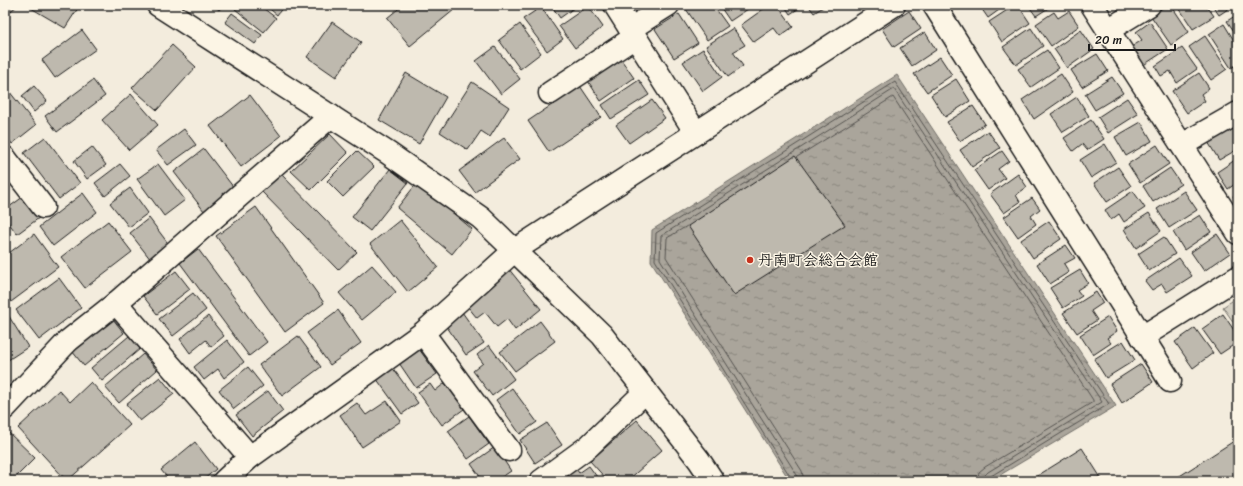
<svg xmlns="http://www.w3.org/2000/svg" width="1243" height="486" font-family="Sriracha,'Klee One',sans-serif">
<defs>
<pattern id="water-ripples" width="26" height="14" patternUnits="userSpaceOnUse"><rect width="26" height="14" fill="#aaa59b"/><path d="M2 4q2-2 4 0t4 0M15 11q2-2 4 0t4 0" fill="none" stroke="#8a867e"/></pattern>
</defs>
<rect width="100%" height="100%" fill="#f3ecdd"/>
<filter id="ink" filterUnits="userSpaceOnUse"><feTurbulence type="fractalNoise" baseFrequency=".025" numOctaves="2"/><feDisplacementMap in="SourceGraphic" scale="8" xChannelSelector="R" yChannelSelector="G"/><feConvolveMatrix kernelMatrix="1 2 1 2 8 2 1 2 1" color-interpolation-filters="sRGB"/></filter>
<g filter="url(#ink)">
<polygon fill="#d3cec1" stroke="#78756e" points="1238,297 1238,329 1223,307"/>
<polygon fill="url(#water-ripples)" stroke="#716e68" points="897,75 1116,406 990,481 790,481 651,261 652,230"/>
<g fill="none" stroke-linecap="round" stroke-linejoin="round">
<g stroke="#55534f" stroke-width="1">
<polyline points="797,157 893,97 1093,400 1093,402 985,467 979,472 977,481"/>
<polyline points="687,226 667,238 666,257 802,471 804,481"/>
<polyline points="793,481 655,260 656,233 895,82 1109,404 991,476 989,481"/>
<polyline points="798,481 797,475 660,259 661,236 894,89 1102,402 988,472 984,476 983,481"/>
</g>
</g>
<g fill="#beb9ae" stroke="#1c1c1c">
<polygon points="5,5 18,5 5,16"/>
<polygon points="33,5 80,5 65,28 31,8"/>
<polygon points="213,5 224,5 219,10"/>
<polygon points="238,5 259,5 276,18 264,32 235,9"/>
<polygon points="265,5 281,5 283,7 277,15"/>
<polygon points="403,5 460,5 410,46 387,18"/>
<polygon points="551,5 578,5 560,18"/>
<polygon points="691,5 713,5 728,26 707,40 686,9"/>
<polygon points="719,5 754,5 730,21"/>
<polygon points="769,5 777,5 793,27 780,36 774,28 754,42 741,25"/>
<polygon points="784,5 804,5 790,14"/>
<polygon points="808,5 826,5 814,13"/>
<polygon points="979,5 1006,5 988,18"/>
<polygon points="1015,5 1018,5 1030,23 1002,42 989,22"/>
<polygon points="1028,5 1053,5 1036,16"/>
<polygon points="1117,5 1134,5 1123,13"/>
<polygon points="1167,5 1171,5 1189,32 1171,45 1151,16"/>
<polygon points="1177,5 1206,5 1214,16 1193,29"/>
<polygon points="1212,5 1234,5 1219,15"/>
<polygon points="588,6 603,27 575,48 559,26"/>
<polygon points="541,7 563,39 547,51 523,19"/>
<polygon points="909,11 921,29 894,47 882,29"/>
<polygon points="1069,11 1079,26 1051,46 1036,24 1054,12 1058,18"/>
<polygon points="232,13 262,35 255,44 225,22"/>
<polygon points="679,14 698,43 674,58 655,29"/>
<polygon points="1238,14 1238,37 1227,21"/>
<polygon points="332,22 361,42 336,77 307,57"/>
<polygon points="1150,22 1168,49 1142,66 1130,48 1142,40 1136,32"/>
<polygon points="520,24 541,53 520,69 499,40"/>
<polygon points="1224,24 1238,47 1238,64 1231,68 1209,34"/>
<polygon points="733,28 745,45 733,52 743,66 728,77 706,46"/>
<polygon points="1031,28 1043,46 1016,65 1003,47"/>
<polygon points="82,30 96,49 55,78 42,60"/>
<polygon points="1081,30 1094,49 1067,68 1054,49"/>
<polygon points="925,32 936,50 912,66 900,48"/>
<polygon points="1205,36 1227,69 1211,80 1189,47"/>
<polygon points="172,45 196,67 157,110 132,88"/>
<polygon points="495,47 520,79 501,94 476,61"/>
<polygon points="1182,48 1197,69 1177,83 1170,71 1161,76 1155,66"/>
<polygon points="703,49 722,77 703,91 683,62"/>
<polygon points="1047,50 1059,68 1031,87 1018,69"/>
<polygon points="1097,54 1108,71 1082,87 1071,70"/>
<polygon points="940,57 952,75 927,92 914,74"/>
<polygon points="620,58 634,78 601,101 588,81"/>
<polygon points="406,73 446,97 419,144 379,120"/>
<polygon points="1199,73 1209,88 1201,94 1205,101 1187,113 1172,91"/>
<polygon points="1061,74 1073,92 1034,119 1022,100"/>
<polygon points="1112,77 1123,93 1095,110 1085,94"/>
<polygon points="956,79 970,101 945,117 931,95"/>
<polygon points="93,80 105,96 57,132 45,116"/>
<polygon points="639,80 649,95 611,119 602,105"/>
<polygon points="472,82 509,107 490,137 481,131 468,150 440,132"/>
<polygon points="34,86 47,101 34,112 22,96"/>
<polygon points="580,86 601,117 549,152 528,121"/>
<polygon points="9,91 36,125 12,144 5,134 5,94"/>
<polygon points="131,94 158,125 129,150 102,120"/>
<polygon points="250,95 281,136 241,167 210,126"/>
<polygon points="1077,97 1089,116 1063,132 1051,114"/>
<polygon points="1127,98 1138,114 1108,133 1098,117"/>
<polygon points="652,100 665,118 629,143 616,125"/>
<polygon points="973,106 985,124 960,141 947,122"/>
<polygon points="1091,120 1104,139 1087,150 1082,144 1073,151 1064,138"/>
<polygon points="1141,122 1152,141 1126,156 1115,137"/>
<polygon points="1235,125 1238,129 1238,149 1219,160 1208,142"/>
<polygon points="184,129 196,145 168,165 156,150"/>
<polygon points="988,131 1000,148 972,167 960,150"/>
<polygon points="330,134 348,153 311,190 291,171"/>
<polygon points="45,137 80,183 59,199 24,153"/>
<polygon points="504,138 520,159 475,192 459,171"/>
<polygon points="1105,144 1116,162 1091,178 1080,160"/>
<polygon points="1157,145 1169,164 1140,183 1128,164"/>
<polygon points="92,147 106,165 87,179 74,161"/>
<polygon points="204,149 234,188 204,211 174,172"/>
<polygon points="357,151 374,167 343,197 327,181"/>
<polygon points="1002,151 1009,161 998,169 1005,178 988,190 974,170"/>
<polygon points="795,156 845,225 734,295 688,226"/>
<polygon points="1238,158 1238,182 1228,189 1217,172"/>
<polygon points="120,164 130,176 105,196 95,183"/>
<polygon points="158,164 185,200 164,216 137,179"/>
<polygon points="1118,167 1131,186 1107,202 1094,183"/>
<polygon points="1170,168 1181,184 1153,202 1143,186"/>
<polygon points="390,169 408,183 370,231 352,217"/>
<polygon points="281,174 357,252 338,270 262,192"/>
<polygon points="1018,174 1027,187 1016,195 1020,202 1004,213 990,194"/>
<polygon points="417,183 472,229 452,254 397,208"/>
<polygon points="130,188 148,213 129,227 110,203"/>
<polygon points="1133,191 1145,208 1124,222 1119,214 1111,220 1105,210"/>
<polygon points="1184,191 1197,210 1169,228 1157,209"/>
<polygon points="83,193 97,212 53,246 39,227"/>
<polygon points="1238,193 1238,204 1233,196"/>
<polygon points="27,194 43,215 17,234 5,218 5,210"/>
<polygon points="1032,198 1040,209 1031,216 1036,224 1018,237 1004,217"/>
<polygon points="256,207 324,303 285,332 216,236"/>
<polygon points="1149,213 1161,231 1136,248 1124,229"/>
<polygon points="1200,215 1211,232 1184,250 1173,232"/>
<polygon points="149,218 170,246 151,260 130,233"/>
<polygon points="400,220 438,267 408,292 370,244"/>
<polygon points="108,221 132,252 85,288 61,257"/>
<polygon points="1049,221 1061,239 1033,258 1021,240"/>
<polygon points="34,234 58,267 11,302 5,294 5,256"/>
<polygon points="1217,234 1230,253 1204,271 1191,252"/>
<polygon points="1164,237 1175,254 1149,271 1138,254"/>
<polygon points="1066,245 1075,258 1064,264 1069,272 1050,284 1037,264"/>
<polygon points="198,249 267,342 249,356 180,263"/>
<polygon points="1179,258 1192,276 1167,292 1162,284 1152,290 1145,281"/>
<polygon points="372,265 396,292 362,320 339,293"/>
<polygon points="508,268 541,309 515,330 507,319 497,327 485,312 477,318 464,302"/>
<polygon points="1080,270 1088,283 1077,290 1082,296 1063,308 1050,288"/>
<polygon points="176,271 190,289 157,314 143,296"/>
<polygon points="59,278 81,308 39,340 16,310"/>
<polygon points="1096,292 1103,303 1091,311 1097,320 1077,333 1063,313"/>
<polygon points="193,293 206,310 173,336 159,319"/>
<polygon points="5,310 28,347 5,362"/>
<polygon points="338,310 361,343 330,365 307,333"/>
<polygon points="462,312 484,343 466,355 445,324"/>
<polygon points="1223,314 1238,336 1238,342 1220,354 1202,329"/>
<polygon points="208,316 224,336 211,347 206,340 190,353 180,339"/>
<polygon points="1108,317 1117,331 1107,338 1111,343 1093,355 1080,335"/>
<polygon points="113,319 124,333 84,366 72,351"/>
<polygon points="540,321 555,341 515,371 500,352"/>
<polygon points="1195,328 1213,353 1193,368 1175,342"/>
<polygon points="129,336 140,349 102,381 91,368"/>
<polygon points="298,336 321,367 282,396 259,365"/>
<polygon points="227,340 244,362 224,378 218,369 204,380 194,367"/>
<polygon points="1123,341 1135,360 1106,378 1094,359"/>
<polygon points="489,345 514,379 492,396 473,371 483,363 477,355"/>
<polygon points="419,349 437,374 416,388 399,363"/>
<polygon points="143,354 157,370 119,403 105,387"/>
<polygon points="1141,364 1153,382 1122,403 1110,384"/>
<polygon points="248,367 263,386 234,409 219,390"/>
<polygon points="392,367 418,403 402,414 376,378"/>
<polygon points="160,377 174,394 140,421 126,404"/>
<polygon points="91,382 130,425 67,481 18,428 59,390 70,402"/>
<polygon points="445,383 464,409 442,425 418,392 430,384 435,391"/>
<polygon points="512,388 537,422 520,434 496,400"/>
<polygon points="268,391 283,411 252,436 236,415"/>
<polygon points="387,401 401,421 362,447 340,415 357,403 366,415"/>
<polygon points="469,416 489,444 468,459 448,431"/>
<polygon points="637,420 662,450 627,481 608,481 590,461"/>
<polygon points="547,423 562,445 535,463 520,440"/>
<polygon points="8,432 35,458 12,481 5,481 5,434"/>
<polygon points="1237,439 1238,481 1172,481"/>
<polygon points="195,442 216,469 202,481 170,481 161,470"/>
<polygon points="495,447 511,471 496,481 483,481 471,464"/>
<polygon points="1082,448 1103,481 1029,481"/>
<polygon points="574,466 579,473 589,466 600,481 570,481 564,473"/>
</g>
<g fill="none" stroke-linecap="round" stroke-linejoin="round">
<g stroke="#1c1c1c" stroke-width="25">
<g id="minor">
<polyline points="158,5 388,153 481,218 602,335 699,460 713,481"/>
<polyline points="615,5 696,133"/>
<polyline points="934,5 1170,381"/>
<polyline points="1092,5 1238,233"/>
<polyline points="630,29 668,5"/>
<polyline points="1108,30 1149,5"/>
<polyline points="550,93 635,37"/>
<polyline points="1182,145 1238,113"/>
<polyline points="5,158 43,207"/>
<polyline points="116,303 250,457"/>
<polyline points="423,333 509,450"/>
<polyline points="1142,337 1238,277"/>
<polyline points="5,408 68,341 116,303 331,116"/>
<polyline points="224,481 250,457 423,333 515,250 894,5"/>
<polyline points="541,481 589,446 646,391"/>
</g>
</g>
<use href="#minor" stroke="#fcf5e5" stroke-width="22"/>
</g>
</g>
<circle fill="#c8321e" stroke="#fcf5e5" stroke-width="1.5" cx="750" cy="260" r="4"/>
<g text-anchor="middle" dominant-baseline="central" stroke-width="3" stroke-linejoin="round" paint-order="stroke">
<g font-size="15" font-weight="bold" fill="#1c1c1c" stroke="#fcf5e5" text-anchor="start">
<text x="758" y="260">丹南町会総合会館</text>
</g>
</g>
<rect width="1243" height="486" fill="none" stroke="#fcf5e5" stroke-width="20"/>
<rect x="10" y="10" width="1223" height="466" fill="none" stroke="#1c1c1c" stroke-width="1.5" filter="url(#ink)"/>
<path d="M1089 44v6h86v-6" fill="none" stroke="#1c1c1c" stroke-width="2"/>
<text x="1095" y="44" font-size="12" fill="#1c1c1c" stroke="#fcf5e5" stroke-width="3" paint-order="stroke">20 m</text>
</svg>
